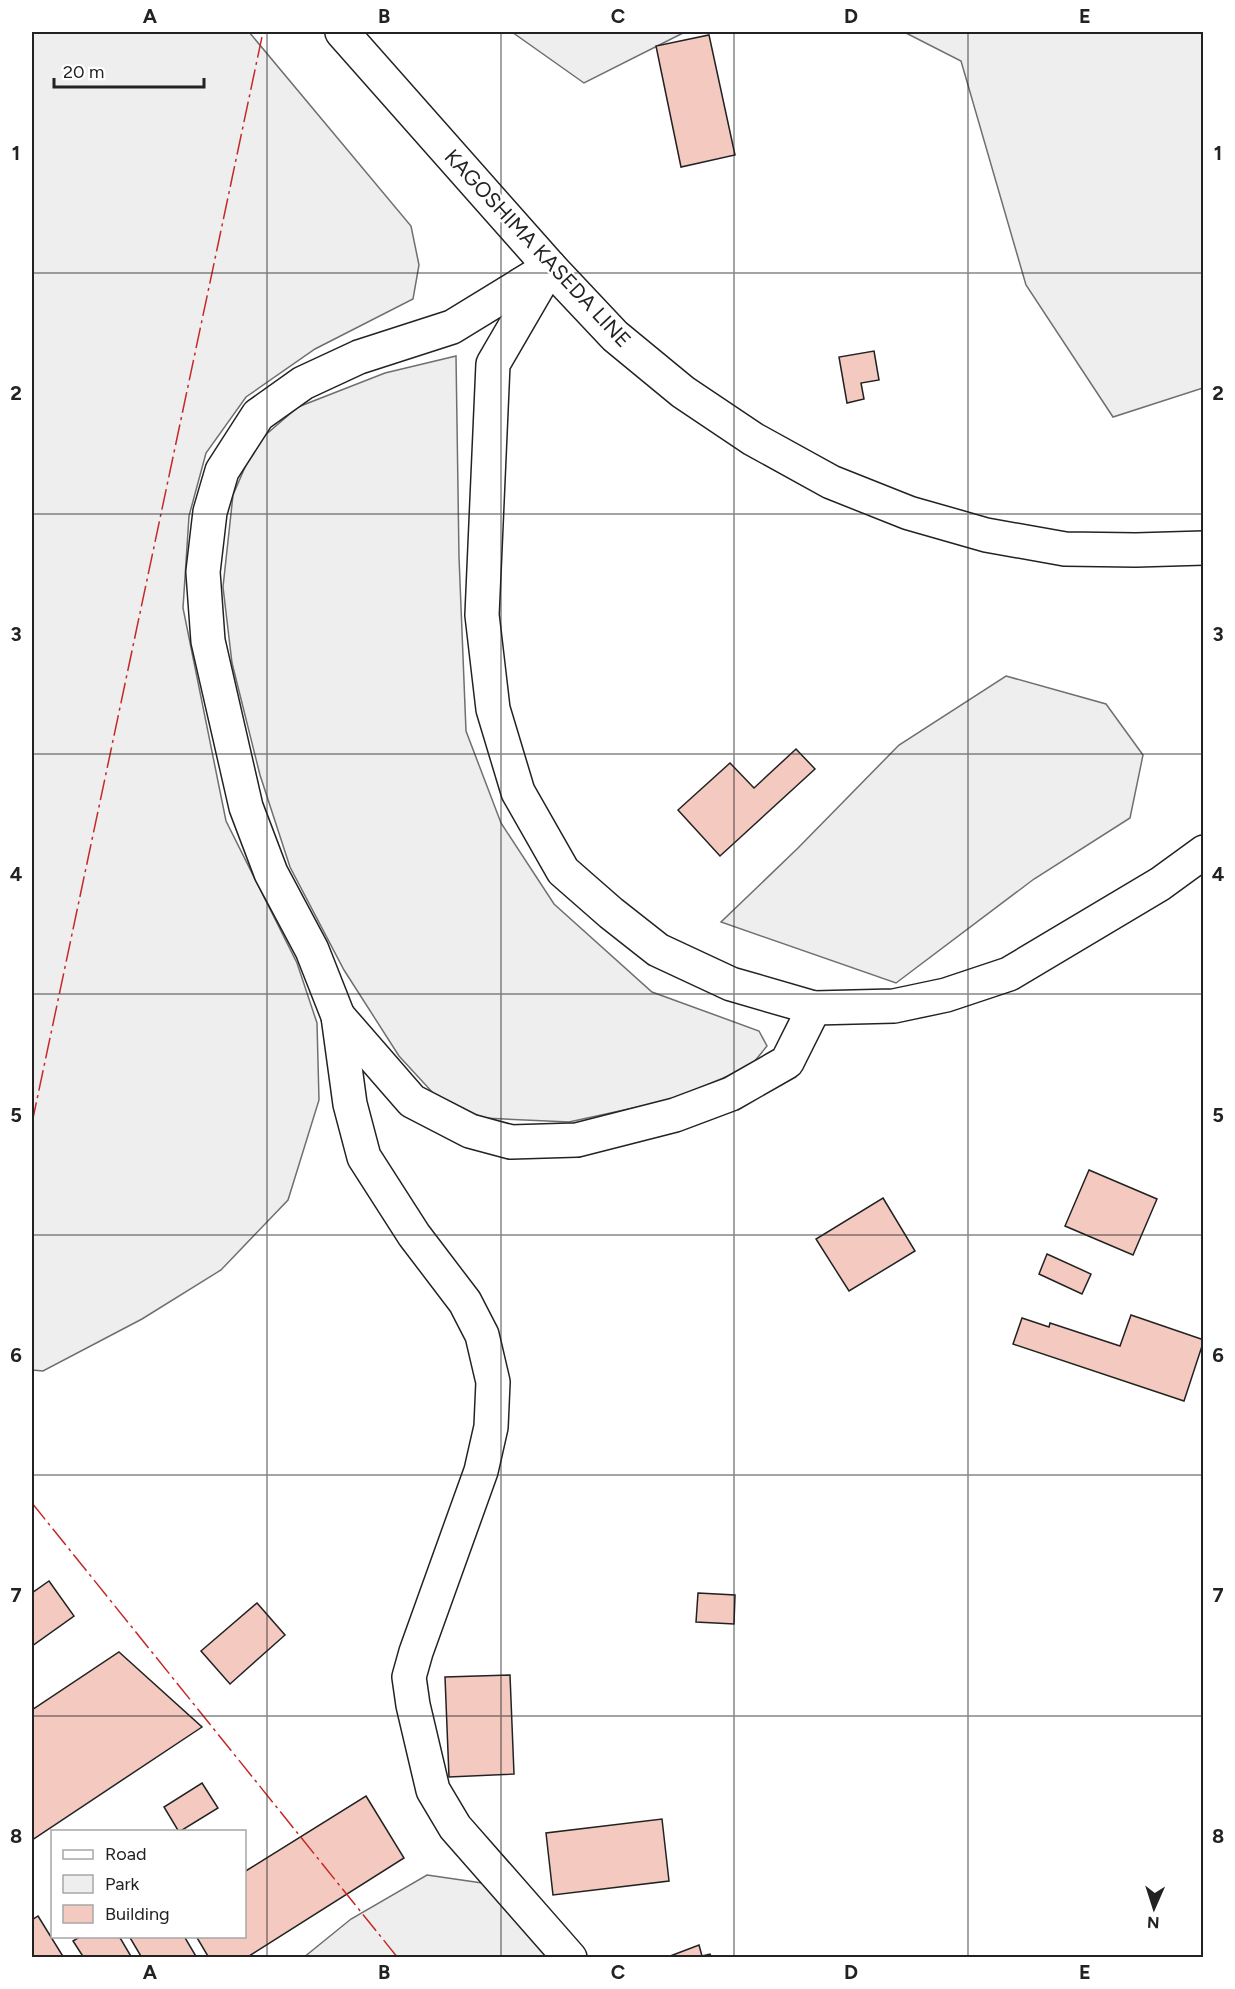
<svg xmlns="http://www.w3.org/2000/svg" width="1235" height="1989" font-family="Figtree,sans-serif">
<rect width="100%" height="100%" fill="#fff"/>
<g fill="#eee" stroke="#6f6f6f" stroke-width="1.5">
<polygon points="32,32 249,32 411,226 419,265 413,299 315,349 246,397 206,453 189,516 183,608 226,821 297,963 317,1023 319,1100 288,1200 221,1270 142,1319 43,1371 32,1370"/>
<polygon points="512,32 685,32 584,83"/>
<polygon points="904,32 1203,32 1203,388 1113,417 1026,285 961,61"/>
<polygon points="456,356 459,557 466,731 501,823 554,904 652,992 759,1031 767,1046 750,1067 670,1100 569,1122 483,1118 433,1093 399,1056 344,970 290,867 260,775 232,663 223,587 233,495 255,444 298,407 385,373"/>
<polygon points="1006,676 1106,704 1143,755 1130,818 1034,879 896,983 721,922 798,848 899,745"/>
<polygon points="427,1875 489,1884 551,1958 303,1958 351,1919"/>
</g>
<g fill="#f3c9c0" stroke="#222" stroke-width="1.5">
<polygon points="709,35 735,155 681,167 656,46"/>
<polygon points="874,351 879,380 861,383 864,399 847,403 839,357"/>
<polygon points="796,749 815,769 720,856 678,810 730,763 754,788"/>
<polygon points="1089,1170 1157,1199 1133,1255 1065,1226"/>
<polygon points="883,1198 915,1251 849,1291 816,1239"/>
<polygon points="1047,1254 1091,1274 1082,1294 1039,1274"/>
<polygon points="1131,1315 1204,1340 1184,1401 1013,1344 1022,1318 1049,1327 1050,1323 1120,1346"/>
<polygon points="49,1581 74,1616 32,1646 32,1593"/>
<polygon points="698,1593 735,1595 734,1624 696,1622"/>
<polygon points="257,1603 285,1635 230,1684 201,1651"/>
<polygon points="119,1652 202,1727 32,1840 32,1710"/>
<polygon points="510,1675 514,1774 449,1777 445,1677"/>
<polygon points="202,1783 218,1808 179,1832 164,1807"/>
<polygon points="366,1796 404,1858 246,1958 209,1958 196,1936 244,1936 244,1872"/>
<polygon points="662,1819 669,1881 553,1895 546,1833"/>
<polygon points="38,1916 64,1958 32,1958 32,1920"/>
<polygon points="81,1936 119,1936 132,1958 84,1958 73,1941"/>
<polygon points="129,1936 184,1936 197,1958 142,1958"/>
<polygon points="699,1945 702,1956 710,1954 712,1958 665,1958"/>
</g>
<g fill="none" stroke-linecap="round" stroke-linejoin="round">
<g stroke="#222" stroke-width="36">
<g id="minor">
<polyline points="550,267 452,327 359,357 303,383 258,415 222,471 210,512 203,572 208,641 246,807 271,873 312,950 338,1016 350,1104 364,1157 414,1235 465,1302 482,1335 493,1382 491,1427 481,1471 416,1652 409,1677 413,1705 433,1790 455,1827 570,1958"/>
<polyline points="547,271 493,364 482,615 493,709 518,792 563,871 611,913 658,950 731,984 814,1008 894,1006 946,995 1009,974 1160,884 1204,852"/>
<polyline points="338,1016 412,1101 470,1131 511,1142 577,1140 675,1115 731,1094 787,1062 814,1008"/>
</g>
</g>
<g stroke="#222" stroke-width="36">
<polyline id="major" points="342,32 550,267 615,336 683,392 753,439 831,482 909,513 986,535 1065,549 1136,550 1204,548"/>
</g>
<use href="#minor" stroke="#fff" stroke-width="33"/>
<use href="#major" stroke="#fff" stroke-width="33"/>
<g stroke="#c62828" stroke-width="1.5" stroke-dasharray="21 4.5 3 4.5" stroke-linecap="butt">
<polyline points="32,1123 263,32"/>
<polyline points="32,1503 398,1958"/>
</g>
</g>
<path fill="none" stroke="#222" stroke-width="1.5" stroke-opacity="0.55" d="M267,32v1926M501,32v1926M734,32v1926M968,32v1926M32,273h1172M32,514h1172M32,754h1172M32,994h1172M32,1235h1172M32,1475h1172M32,1716h1172"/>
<g text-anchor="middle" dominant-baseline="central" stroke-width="4.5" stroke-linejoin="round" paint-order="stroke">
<g font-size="21" fill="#222" stroke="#fff">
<text transform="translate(538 248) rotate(47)">KAGOSHIMA KASEDA LINE</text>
</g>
</g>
<rect width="1235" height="1989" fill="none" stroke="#ffffff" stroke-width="66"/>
<rect x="51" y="1830" width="195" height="108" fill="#ffffff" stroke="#a7a7a7" stroke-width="1.5"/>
<rect x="63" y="1850" width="30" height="9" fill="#ffffff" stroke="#a7a7a7" stroke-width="1.5"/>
<text x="105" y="1860" font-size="18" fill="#222222">Road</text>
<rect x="63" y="1875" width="30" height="18" fill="#eeeeee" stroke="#a7a7a7" stroke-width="1.5"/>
<text x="105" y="1890" font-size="18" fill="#222222">Park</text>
<rect x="63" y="1905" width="30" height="18" fill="#f3c9c0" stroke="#a7a7a7" stroke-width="1.5"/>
<text x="105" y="1920" font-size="18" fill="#222222">Building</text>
<g transform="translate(1154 1908) rotate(183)" stroke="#ffffff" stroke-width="4.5" paint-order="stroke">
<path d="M0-4.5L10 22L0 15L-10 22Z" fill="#222222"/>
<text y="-9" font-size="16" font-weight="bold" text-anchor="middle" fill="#222222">N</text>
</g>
<path d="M54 78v9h150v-9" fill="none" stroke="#222222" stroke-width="3"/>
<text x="63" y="78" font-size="18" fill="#222222" stroke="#ffffff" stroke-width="4.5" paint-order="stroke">20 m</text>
<rect x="33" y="33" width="1169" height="1923" fill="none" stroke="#222" stroke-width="2"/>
<g font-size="20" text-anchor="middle" font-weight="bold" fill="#222">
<text x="150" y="23">A</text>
<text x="384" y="23">B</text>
<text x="618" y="23">C</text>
<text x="851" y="23">D</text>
<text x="1085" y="23">E</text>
<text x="16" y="160">1</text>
<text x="1218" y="160">1</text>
<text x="16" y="400">2</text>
<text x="1218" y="400">2</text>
<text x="16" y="641">3</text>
<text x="1218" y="641">3</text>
<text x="16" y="881">4</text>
<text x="1218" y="881">4</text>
<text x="16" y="1122">5</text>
<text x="1218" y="1122">5</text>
<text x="16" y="1362">6</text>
<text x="1218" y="1362">6</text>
<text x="16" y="1602">7</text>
<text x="1218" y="1602">7</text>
<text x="16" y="1843">8</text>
<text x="1218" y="1843">8</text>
<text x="150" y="1979">A</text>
<text x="384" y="1979">B</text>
<text x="618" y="1979">C</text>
<text x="851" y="1979">D</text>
<text x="1085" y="1979">E</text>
</g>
</svg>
